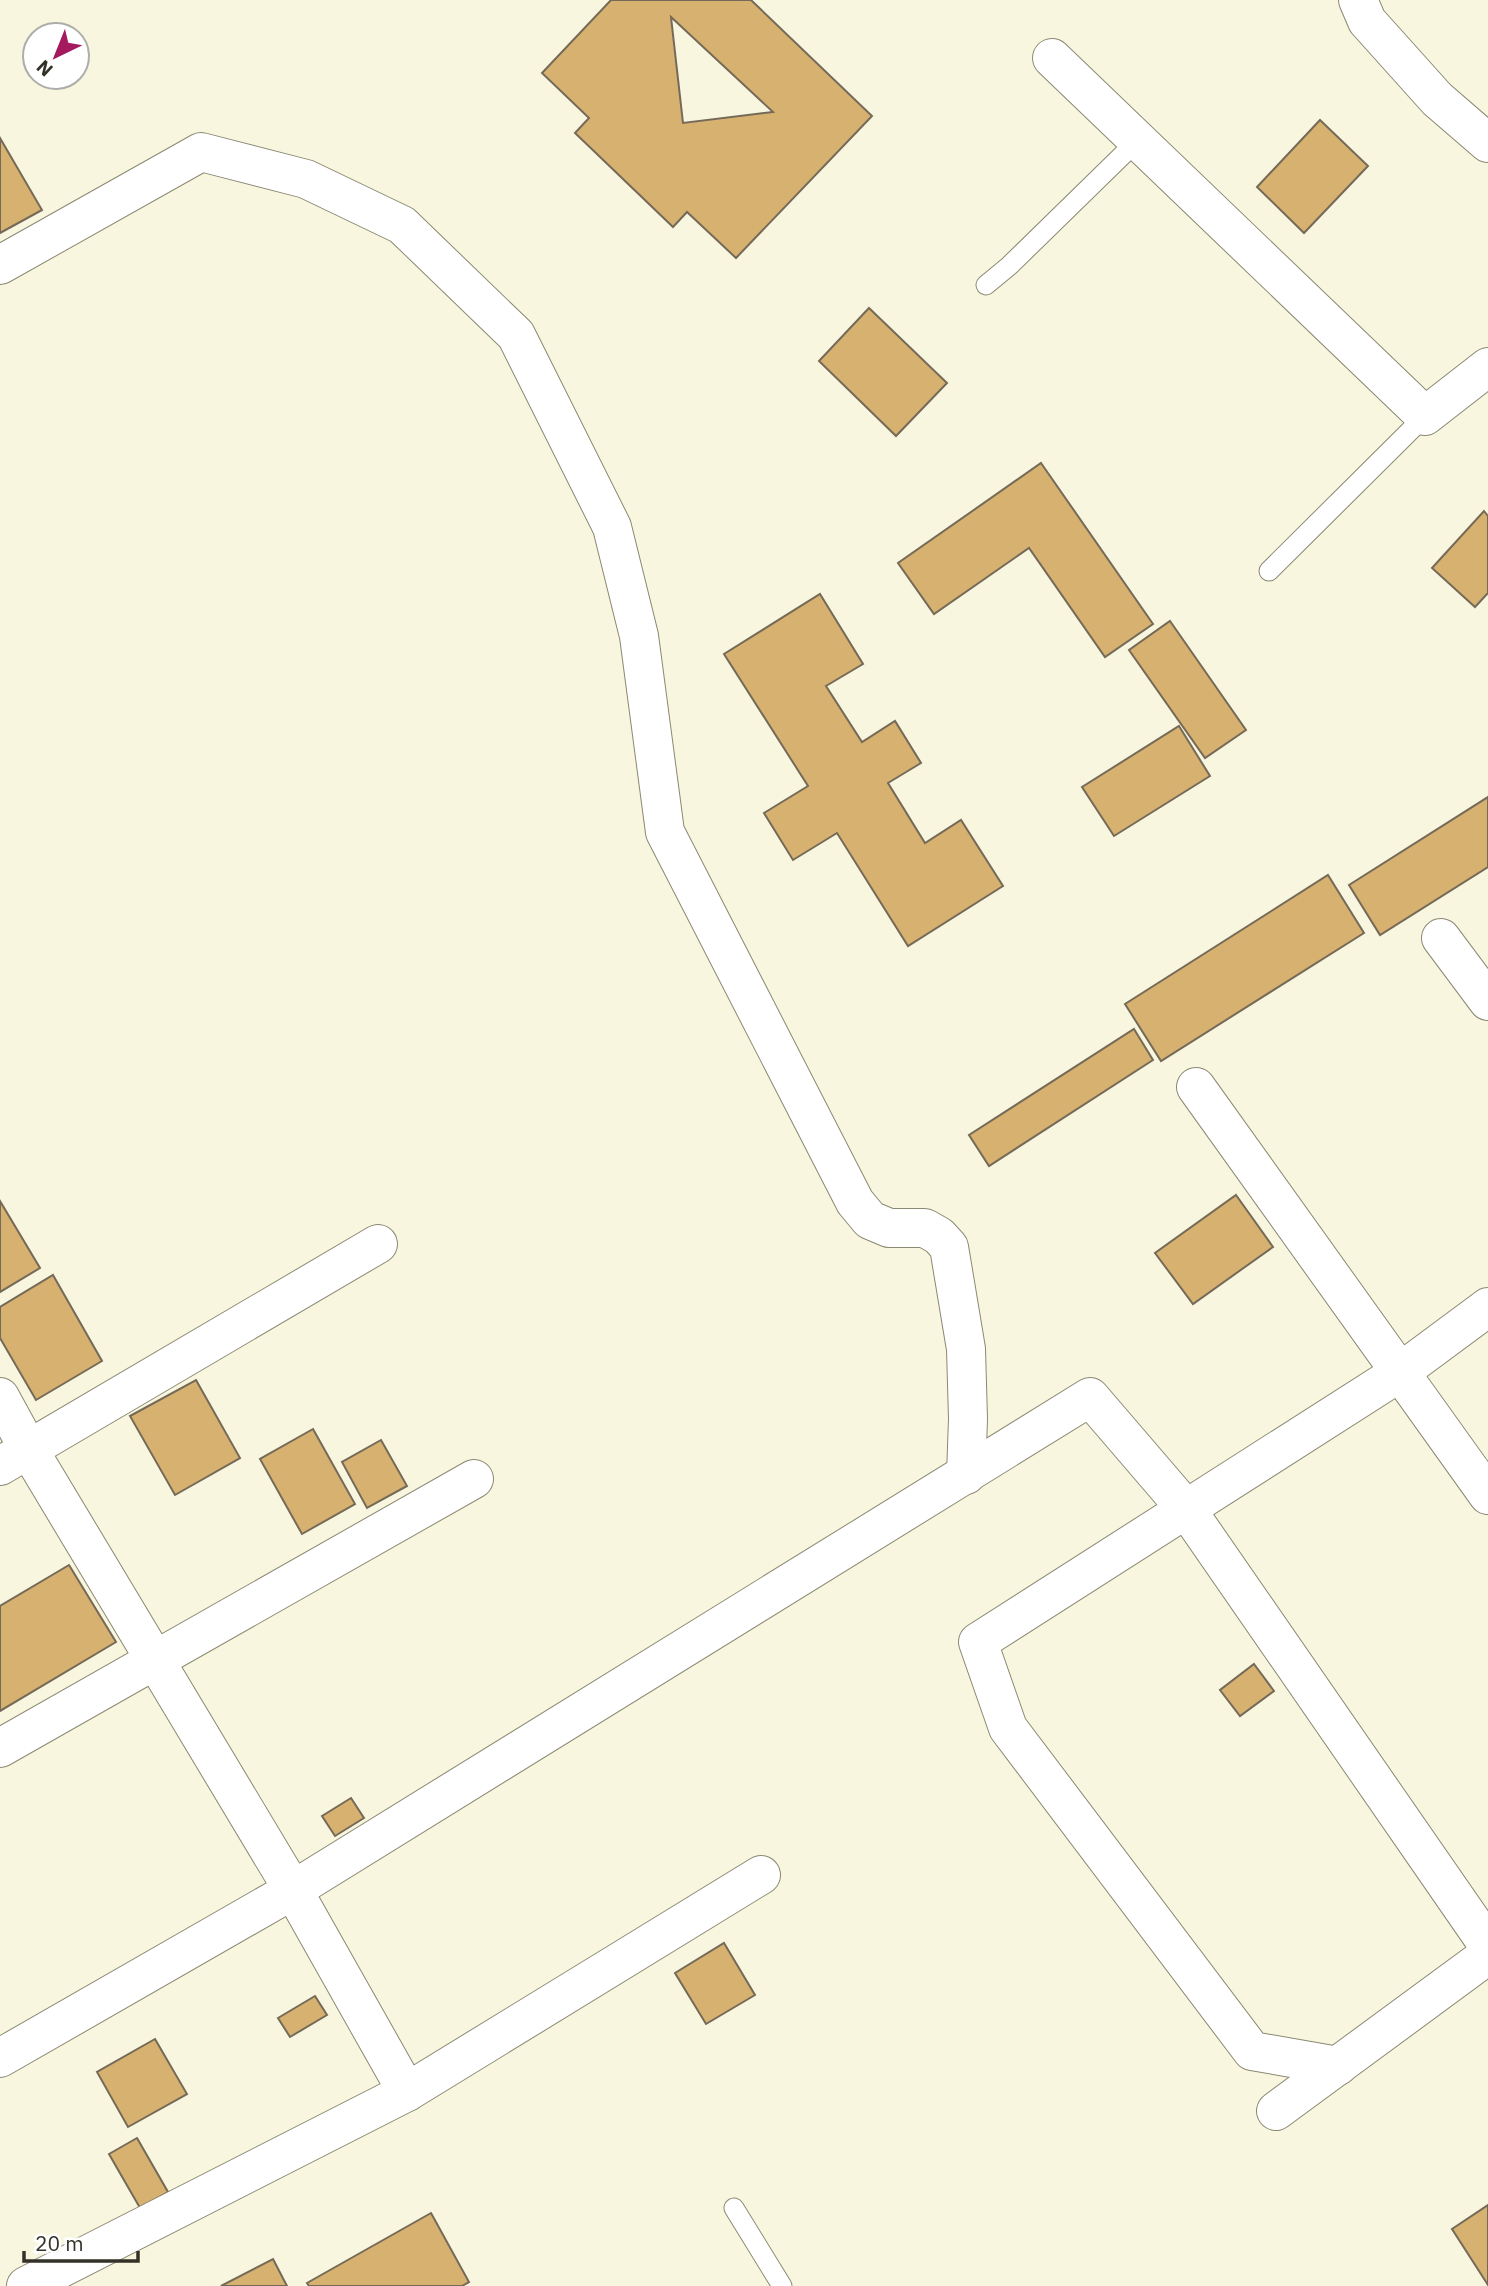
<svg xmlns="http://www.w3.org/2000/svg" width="1488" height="2286" font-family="'IBM Plex Sans',sans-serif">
<rect width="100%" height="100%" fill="#f9f6df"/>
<g fill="#d7b16f" stroke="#756a58" stroke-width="2" fill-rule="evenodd">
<path d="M611,0h140l121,116 -136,142 -49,-46 -14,15 -98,-94 14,-15 -47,-45zM671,17l102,95 -90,11z"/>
<polygon points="1320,120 1368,166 1304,233 1257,187"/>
<polygon points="0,138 42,210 0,233"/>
<polygon points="869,308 947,383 896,436 819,361"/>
<polygon points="1041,463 1153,624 1105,657 1029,548 934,614 898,563"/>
<polygon points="1484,511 1488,516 1488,593 1475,607 1432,568"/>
<polygon points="820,594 863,664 826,686 862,742 895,721 921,763 888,783 925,843 961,820 1003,886 908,946 837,833 793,860 764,813 808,786 724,654"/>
<polygon points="1170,621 1246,730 1205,758 1129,650"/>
<polygon points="1179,726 1210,776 1114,836 1082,787"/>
<polygon points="1488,797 1488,867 1380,935 1349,885"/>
<polygon points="1328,875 1364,933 1161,1061 1125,1004"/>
<polygon points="1134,1029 1153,1060 989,1166 969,1135"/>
<polygon points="1236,1195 1273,1247 1193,1304 1155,1253"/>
<polygon points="0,1201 40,1268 0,1292"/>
<polygon points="53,1275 102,1361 36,1400 0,1338 0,1307"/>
<polygon points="196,1380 240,1458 175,1495 130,1416"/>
<polygon points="313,1429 355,1504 302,1534 260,1459"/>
<polygon points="381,1440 407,1486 367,1508 342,1462"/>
<polygon points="69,1565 116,1642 0,1711 0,1606"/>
<polygon points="1254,1664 1274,1691 1240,1716 1220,1690"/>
<polygon points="351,1798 364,1818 335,1836 322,1816"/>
<polygon points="724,1943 755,1995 706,2024 675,1973"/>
<polygon points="315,1996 327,2015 290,2037 278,2018"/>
<polygon points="155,2039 187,2094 128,2127 97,2072"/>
<polygon points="137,2138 168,2192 140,2208 109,2154"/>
<polygon points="1488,2205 1488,2285 1452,2229"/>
<polygon points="431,2213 469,2282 462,2286 309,2286 307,2283"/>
<polygon points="273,2259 287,2286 221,2286"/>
</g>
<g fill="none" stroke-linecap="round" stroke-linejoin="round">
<g stroke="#8b8873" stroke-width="21">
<g id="lane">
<polyline points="986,285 1009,266 1138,140"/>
<polyline points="1269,571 1425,416"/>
<polyline points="734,2208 782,2286"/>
</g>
</g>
<g stroke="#8b8873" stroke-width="40">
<g id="street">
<polyline points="1358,0 1367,21 1437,99 1488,143"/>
<polyline points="1052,58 1425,416 1488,367"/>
<polyline points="0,265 201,152 306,179 402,225 516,335 612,527 639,636 665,832 855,1202 870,1220 889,1228 925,1228 939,1236 949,1247 966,1349 968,1419 966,1475"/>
<polyline points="1441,938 1488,1001"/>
<polyline points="1196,1087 1488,1495"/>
<polyline points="0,1397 29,1450 293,1890 407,2092 761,1875"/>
<polyline points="0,1466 378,1244"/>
<polyline points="0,1748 474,1479"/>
<polyline points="0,2058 293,1890 1090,1397 1187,1510 1488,1945"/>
<polyline points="1338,2066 1252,2051 1008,1728 978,1642 1399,1373 1488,1307"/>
<polyline points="1276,2111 1488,1955"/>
<polyline points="26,2286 407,2092"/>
</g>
</g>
<use href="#lane" stroke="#fff" stroke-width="19"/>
<use href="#street" stroke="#fff" stroke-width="38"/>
</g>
<g transform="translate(56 56) rotate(223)"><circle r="33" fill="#ffffff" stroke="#adada9" stroke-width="2"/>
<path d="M0-5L12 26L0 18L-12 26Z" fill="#a5195f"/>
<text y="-10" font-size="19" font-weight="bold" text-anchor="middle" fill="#333229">N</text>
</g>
<path d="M24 2251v10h114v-10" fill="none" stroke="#333229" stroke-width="3.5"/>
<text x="35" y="2251" font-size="21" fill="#333229" stroke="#ffffff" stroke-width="5" paint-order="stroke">20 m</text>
</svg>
